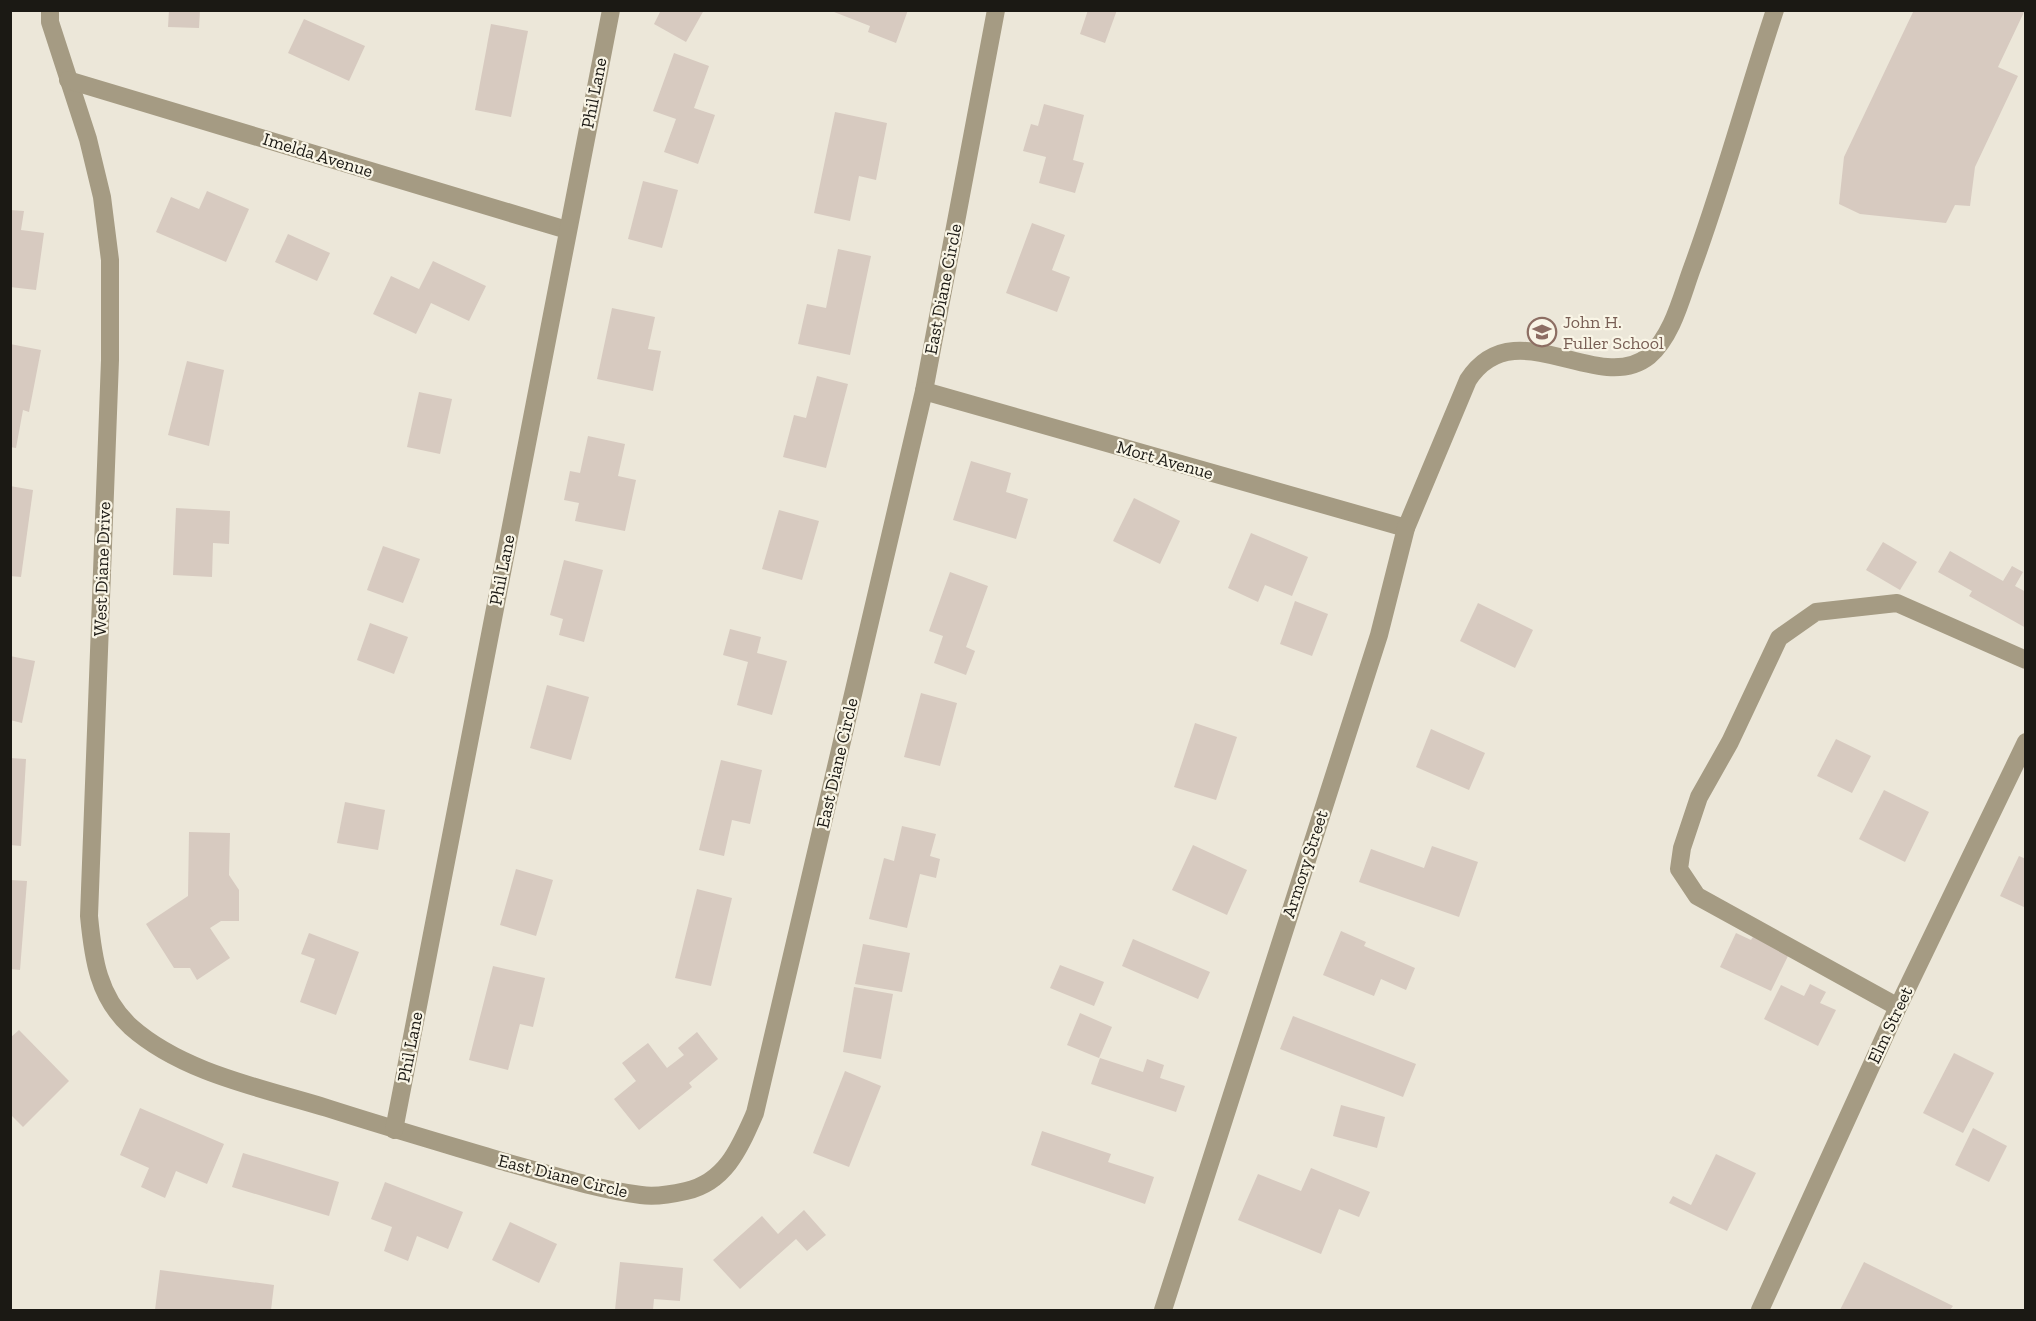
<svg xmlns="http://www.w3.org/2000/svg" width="2036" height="1321" font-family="'Zilla Slab',serif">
<rect width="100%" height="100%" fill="#ece7d9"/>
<g fill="#d7cac0">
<polygon points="169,10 200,10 199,28 168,27"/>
<polygon points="661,10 704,10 686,42 654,24"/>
<polygon points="829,10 908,10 896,43 868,32 870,26"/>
<polygon points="1088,10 1117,10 1105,43 1080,34"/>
<polygon points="1914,10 2025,10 1998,67 2018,76 1975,167 1970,206 1955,205 1946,223 1860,214 1839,204 1844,157"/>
<polygon points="304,19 365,46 349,81 288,53"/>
<polygon points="491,24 528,31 511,117 475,110"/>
<polygon points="674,53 709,66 694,108 715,115 698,164 664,152 676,119 653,111"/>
<polygon points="1044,104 1084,115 1073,160 1084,163 1075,193 1039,183 1046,157 1023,151 1031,124 1038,126"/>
<polygon points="835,112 887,123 876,180 859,176 850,221 814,213"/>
<polygon points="643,181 678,190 662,248 628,239"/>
<polygon points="207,191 249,209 226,262 156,232 171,197 199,209"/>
<polygon points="10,210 24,211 21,230 44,233 36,290 10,287"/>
<polygon points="1032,223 1065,235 1052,270 1070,277 1057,312 1006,293"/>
<polygon points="288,234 330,253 317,281 275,262"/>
<polygon points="838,249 871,256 850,355 798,344 807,304 826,308"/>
<polygon points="433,261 486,286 469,321 431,303 416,334 373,314 391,276 419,289"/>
<polygon points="612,308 655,317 648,349 661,351 653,391 597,379"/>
<polygon points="10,344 41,350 29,412 23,410 16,448 10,447"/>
<polygon points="187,361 224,370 209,446 168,435"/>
<polygon points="817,376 848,384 826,468 783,457 794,415 806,418"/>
<polygon points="419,392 452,399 440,454 407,447"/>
<polygon points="588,436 625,444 618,476 636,480 625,531 575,521 579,503 564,500 570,471 580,473"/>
<polygon points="971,461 1011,473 1006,492 1028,499 1016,539 953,520"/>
<polygon points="10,486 33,490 21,577 10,576"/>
<polygon points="1134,498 1180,521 1160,564 1113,541"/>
<polygon points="176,508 230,511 229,544 213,543 212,577 173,575"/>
<polygon points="779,510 819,521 802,580 762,569"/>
<polygon points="1251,533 1308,557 1292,596 1265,585 1258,602 1228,588"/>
<polygon points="1883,542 1917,562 1900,590 1866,570"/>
<polygon points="383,546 420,559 403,603 367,590"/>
<polygon points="1950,551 2003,581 2012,566 2023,572 2015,586 2026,592 2026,628 1969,596 1972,591 1938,572"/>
<polygon points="564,560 603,570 584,642 559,635 563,619 550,615"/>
<polygon points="950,572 988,586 966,647 975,651 966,675 934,663 943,636 929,631"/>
<polygon points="1295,601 1328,614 1312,656 1280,644"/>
<polygon points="1478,603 1533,630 1515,668 1460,641"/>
<polygon points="370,623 408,637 394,674 357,660"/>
<polygon points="730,629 761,637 757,653 787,661 772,715 737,705 748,662 723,655"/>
<polygon points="10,656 35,661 22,723 10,720"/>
<polygon points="547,685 589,697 571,760 530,748"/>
<polygon points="921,693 957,703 940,766 904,757"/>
<polygon points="1195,723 1237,737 1216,800 1174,787"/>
<polygon points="1431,729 1485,753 1469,790 1416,767"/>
<polygon points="1836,739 1871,756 1852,793 1817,776"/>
<polygon points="10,758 26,759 21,846 10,845"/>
<polygon points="721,760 762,770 750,824 732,820 724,856 699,850"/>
<polygon points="1884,790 1929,812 1905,862 1859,839"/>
<polygon points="345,802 385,810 378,850 337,843"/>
<polygon points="902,826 936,834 930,856 940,859 936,878 920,874 907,928 869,919 884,858 894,861"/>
<polygon points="189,832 230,833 229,875 239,890 239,921 221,921 210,928 230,958 197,980 190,968 174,968 146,924 188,896"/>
<polygon points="1193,845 1247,870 1227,915 1172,890"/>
<polygon points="1432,846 1478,862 1459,917 1359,882 1371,849 1424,868"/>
<polygon points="2019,856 2026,859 2026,908 2000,896"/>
<polygon points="516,869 553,880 536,936 500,925"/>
<polygon points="10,880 27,881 20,970 10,969"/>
<polygon points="697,889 732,898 711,986 675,978"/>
<polygon points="1341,931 1366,942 1364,946 1415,968 1406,990 1381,979 1374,996 1323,975"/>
<polygon points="309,933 359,952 336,1015 300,1002 315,959 301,954"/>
<polygon points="1736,933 1751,940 1753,937 1789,954 1771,991 1720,967"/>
<polygon points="1133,939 1210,972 1198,999 1122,966"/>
<polygon points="863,944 910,953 902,992 855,984"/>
<polygon points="1060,965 1104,982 1094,1006 1050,988"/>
<polygon points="493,966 545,978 533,1027 520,1024 508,1070 469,1060"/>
<polygon points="1810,984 1826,992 1820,1003 1836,1010 1818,1046 1764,1019 1781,985 1804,996"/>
<polygon points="854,987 893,994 881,1059 843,1052"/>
<polygon points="1080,1013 1112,1027 1099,1058 1067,1045"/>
<polygon points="1293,1016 1416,1064 1403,1097 1280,1049"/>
<polygon points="19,1030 69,1081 23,1127 10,1114 10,1038"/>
<polygon points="697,1032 718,1059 689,1083 692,1087 639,1130 614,1099 636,1081 622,1063 648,1043 667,1068 684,1055 678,1048"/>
<polygon points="1954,1053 1994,1073 1963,1133 1923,1113"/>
<polygon points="1100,1058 1143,1072 1147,1059 1164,1065 1160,1078 1185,1086 1176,1112 1091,1084"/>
<polygon points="845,1071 881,1086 849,1167 813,1153"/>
<polygon points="1341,1105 1385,1117 1377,1148 1333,1136"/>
<polygon points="140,1108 224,1144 207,1184 176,1171 165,1198 141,1187 149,1168 120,1155"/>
<polygon points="1973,1128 2007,1146 1989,1182 1955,1165"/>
<polygon points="1042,1131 1111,1154 1108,1162 1154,1177 1145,1204 1031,1165"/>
<polygon points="243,1153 339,1182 329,1216 232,1187"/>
<polygon points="1716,1154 1756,1173 1727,1231 1669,1203 1673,1196 1691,1205"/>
<polygon points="1311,1168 1370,1192 1359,1217 1339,1209 1321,1254 1238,1220 1258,1174 1301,1191"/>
<polygon points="385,1182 463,1212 448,1249 417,1236 408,1261 384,1251 392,1227 371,1219"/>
<polygon points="804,1210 826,1235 807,1251 796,1239 740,1289 713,1260 762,1216 778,1234"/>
<polygon points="510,1222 557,1244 539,1283 492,1260"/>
<polygon points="620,1262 683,1268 680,1301 654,1299 653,1310 615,1310"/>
<polygon points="1864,1262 1953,1306 1950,1310 1840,1310"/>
<polygon points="160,1270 274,1285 271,1310 155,1310"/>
</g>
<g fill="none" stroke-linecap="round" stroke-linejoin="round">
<g stroke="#a59b83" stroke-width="18">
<path d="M50,10v12l38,117 14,58 8,63v100l-21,556c4,42 9,81 42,111 52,46 131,61 196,81 59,19 118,36 178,54 44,12 90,27 136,33 13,2 32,-1 45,-4 40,-9 54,-44 69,-78l169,-722 72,-381"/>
<polyline points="68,80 567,230"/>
<polyline points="924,391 1406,528"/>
<polyline points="1898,1007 1697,896 1679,869 1682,848 1699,797 1730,742 1779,638 1816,612 1897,603 2026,660"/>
<polyline points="394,1130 611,10"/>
<path d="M1163,1310l216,-675 27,-107 62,-148c47,-72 130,17 181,-24 23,-20 32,-57 42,-85 32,-86 55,-174 84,-261"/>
<polyline points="1760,1310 1898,1007 2026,742"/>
</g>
</g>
<defs>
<g id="school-ring" transform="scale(1.5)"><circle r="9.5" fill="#f9f5e6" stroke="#8d6e63" stroke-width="1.5"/><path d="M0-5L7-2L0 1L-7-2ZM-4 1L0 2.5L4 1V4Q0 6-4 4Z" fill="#8d6e63"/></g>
</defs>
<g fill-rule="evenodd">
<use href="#school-ring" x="1542" y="332"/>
</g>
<g text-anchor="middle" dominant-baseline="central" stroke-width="4.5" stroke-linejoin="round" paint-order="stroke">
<g font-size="18" fill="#1b1914" stroke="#f9f5e6">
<text transform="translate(594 93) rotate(-79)">Phil Lane</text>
<text transform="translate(318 155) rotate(17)">Imelda Avenue</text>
<text transform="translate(943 289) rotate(-79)">East Diane Circle</text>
<text transform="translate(1165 460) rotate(16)">Mort Avenue</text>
<text transform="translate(102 569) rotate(-88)">West Diane Drive</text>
<text transform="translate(502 570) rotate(-79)">Phil Lane</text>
<text transform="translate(837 763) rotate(-77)">East Diane Circle</text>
<text transform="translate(1305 864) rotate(-72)">Armory Street</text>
<text transform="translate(1890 1025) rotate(-65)">Elm Street</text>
<text transform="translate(410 1047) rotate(-79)">Phil Lane</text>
<text transform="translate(563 1176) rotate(14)">East Diane Circle</text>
</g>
<g font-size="18" fill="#785e54" stroke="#f9f5e6" text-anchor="start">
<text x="1563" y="322">John H.<tspan x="1563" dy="21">Fuller School</tspan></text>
</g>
</g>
<rect width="2036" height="1321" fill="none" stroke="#1b1914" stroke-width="24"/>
</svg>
